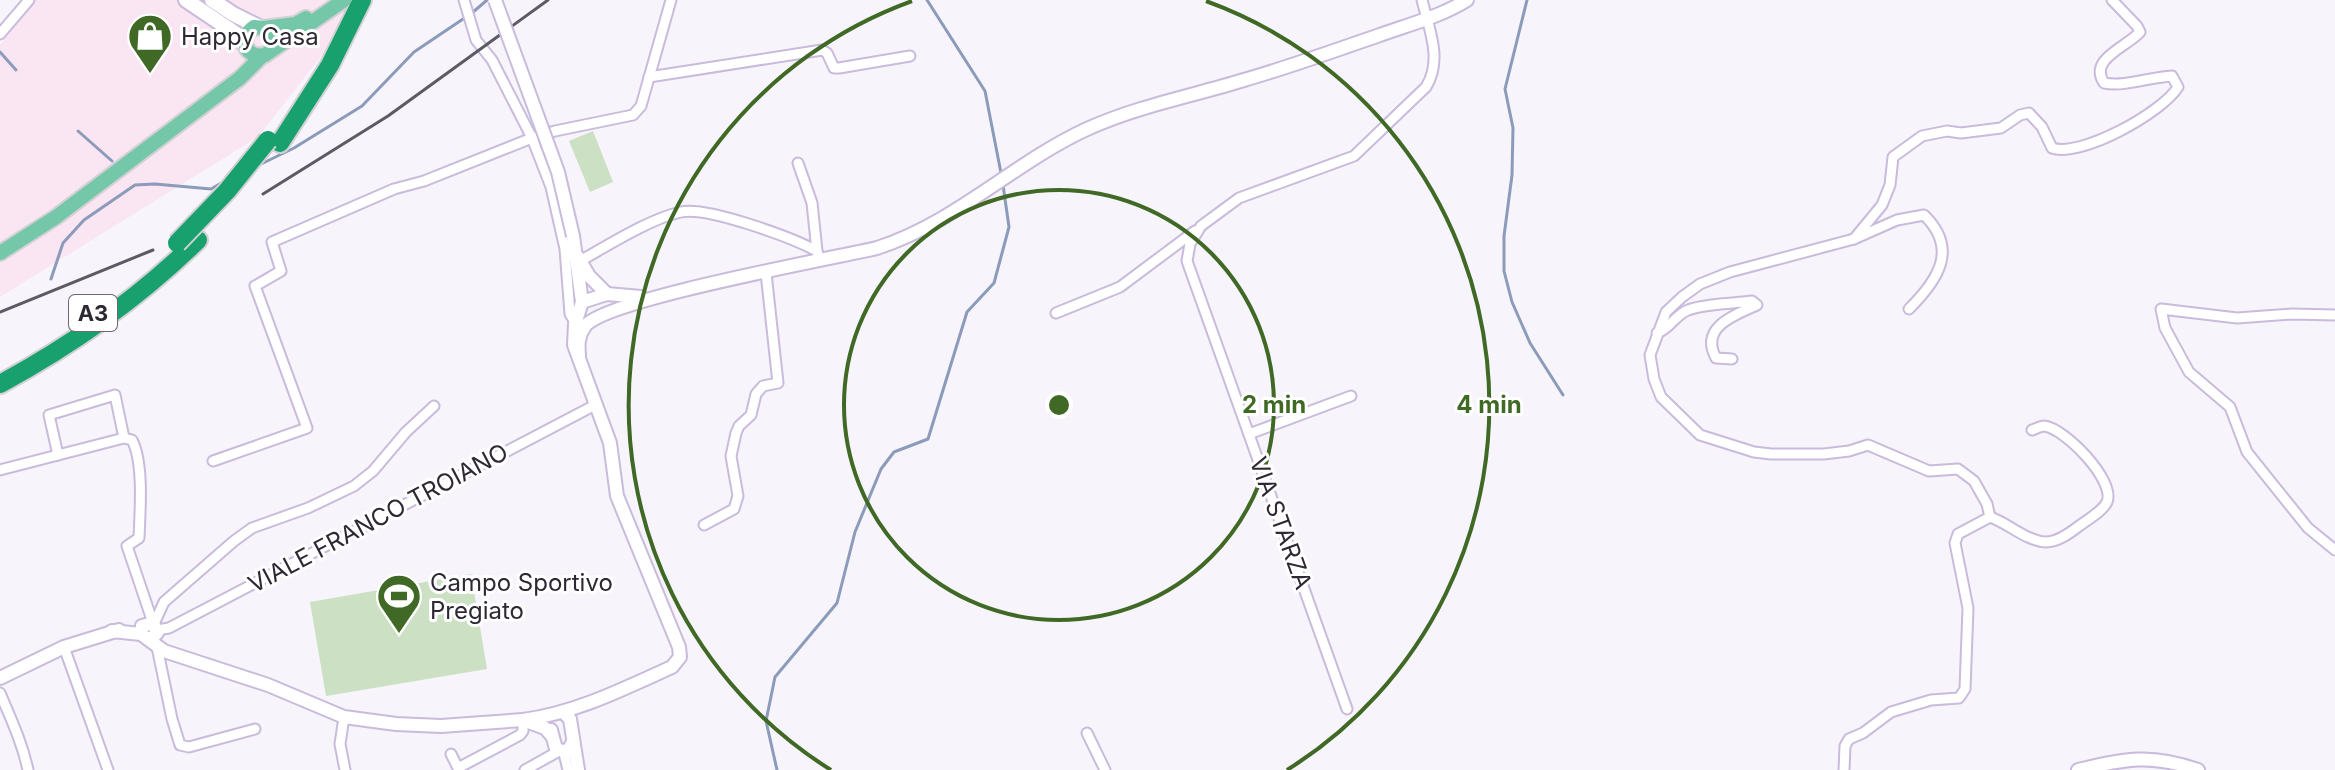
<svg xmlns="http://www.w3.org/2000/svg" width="2335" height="770" font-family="Inter,sans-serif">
<rect width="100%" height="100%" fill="#f7f5fb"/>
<polygon fill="#fae5f3" points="35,0 365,0 258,137 0,297 0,45"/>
<g fill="#cce0c3">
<polygon points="593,131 613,182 590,192 569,141"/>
<polygon points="471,574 487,669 326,696 310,602"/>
</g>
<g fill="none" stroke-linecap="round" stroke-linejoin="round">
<g stroke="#8b9bb9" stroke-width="3">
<polyline points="927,0 985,91 1001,173"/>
<polyline points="1527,0 1505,89 1513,128 1512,175 1504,236 1504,271 1512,302 1530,343 1563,395"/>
<polyline points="472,13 487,0"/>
<polyline points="0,52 16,70"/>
<polyline points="78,131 112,161"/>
<polyline points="259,165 294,148 362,106 414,52 466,17"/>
<polyline points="51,279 63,243 84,220 135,185 155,184 211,189 223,182"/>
<polyline points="777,770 766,721 775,677 837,603 855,532 881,469 894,452 928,439 967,312 994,283 1009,227 1003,185"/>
</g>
<g stroke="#c9bbdb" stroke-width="13">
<g id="minor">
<polyline points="464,0 476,40 492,60 532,138 551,187 565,249 570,314 576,324"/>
<polyline points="0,34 29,0"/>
<polyline points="649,77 822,50 827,53 834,68 839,68 910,56"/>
<polyline points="798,163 812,203 817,251"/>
<path d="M580,261c27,-15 71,-43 101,-49 26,-6 112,26 136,39l3,10"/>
<path d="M1909,309c29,-29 50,-60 15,-94l-27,5 -43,19 28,-34 8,-20 3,-28 29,-21 25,-5 14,2 40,-5 19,-13 9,-2 13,14 10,21c29,10 111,-36 126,-61l-6,-11c-22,1 -47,11 -68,7 -16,-24 23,-36 36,-51l-3,-6 -25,-26"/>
<polyline points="1056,313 1120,287 1195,231"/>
<polyline points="2335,315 2292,314 2237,318 2161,309 2165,328 2189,372 2230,407 2247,452 2308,528 2335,550"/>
<path d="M1657,333c13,-4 18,-18 31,-23 18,-7 44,-6 64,-9l5,4c-22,10 -58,22 -41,53l16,1"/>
<polyline points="1249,434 1351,396"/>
<polyline points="58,455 49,415 115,395 124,438"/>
<polyline points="213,461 307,428 255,286 281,271 272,242 394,189 424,181 532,138 555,131 633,115 641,106 671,0"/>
<path d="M0,470l124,-32 8,2c12,23 8,71 7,98l-12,8 26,77"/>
<path d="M1990,517c18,6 36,24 56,25 12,0 24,-9 33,-16 8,-6 24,-15 28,-24 9,-21 -42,-74 -63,-76 -3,0 -9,3 -12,4"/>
<polyline points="704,525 734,509 738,496 731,456 736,433 739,426 751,415 756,394 763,386 778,383 766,273"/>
<polyline points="154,624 164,602 234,541 252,528 308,508 354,486 373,471 406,432 434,406"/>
<polyline points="157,630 169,628 597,404"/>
<polyline points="64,647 108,770"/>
<polyline points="157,647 172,719 180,745 189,747 255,729"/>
<path d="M0,693c11,26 22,49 28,77"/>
<path d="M1347,709l-160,-448 3,-17 11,-18 38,-28 115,-42 72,-69c17,-27 3,-58 -4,-87"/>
<polyline points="344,717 340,744 345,770"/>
<polyline points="1087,733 1105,770"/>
<polyline points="564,753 568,770"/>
<polyline points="451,754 458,768 520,735 523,731 523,720"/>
<polyline points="525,770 559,751"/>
<polyline points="1844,770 1845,746 1849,739 1863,733 1891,712 1931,700 1959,698 1965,689 1968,608 1955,543 1958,534 1990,517 1987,504 1974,481 1958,469 1929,471 1868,445 1849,451 1824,454 1771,454 1754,452 1700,435 1661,397 1654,379 1650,355 1666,312 1682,297 1700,284 1730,272 1854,239"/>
</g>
</g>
<g stroke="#c9bbdb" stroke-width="16">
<g id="tertiary">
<polyline points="578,257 589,276 607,294"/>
<polyline points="582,302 607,294 641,297"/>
<path d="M579,355c-1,-11 -1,-19 6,-29 22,-27 245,-67 292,-78 80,-26 136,-85 210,-119 51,-23 105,-33 157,-49 45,-13 89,-29 133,-44 30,-11 63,-19 90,-36"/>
<polyline points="112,631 141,634 164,651 268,685 344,717 396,724 441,726 523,720 545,728 552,736"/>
<polyline points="141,634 142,626 153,623 157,633 150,640"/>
<polyline points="0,678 64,647 119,630"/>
<polyline points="564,713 570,719 578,770"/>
<path d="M523,720c53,-7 100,-31 149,-53l8,-10 -1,-10 -62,-151 -7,-53 -36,-98 1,-21 7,-22 -9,-66"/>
<polyline points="551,730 556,749 567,752 573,742"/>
<path d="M2078,770c48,-11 72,-17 120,0"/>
</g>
</g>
<g stroke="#c9bbdb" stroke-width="18">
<g id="secondary">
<polyline points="186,0 235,33 244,44"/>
<polyline points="212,0 233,14 259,27"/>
</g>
</g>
<g stroke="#d1d0d2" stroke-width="18">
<g id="primary">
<polyline points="264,28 296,24 306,18"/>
<path d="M271,50l2,-13 -9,-9 -10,-1c-16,11 -9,32 11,28l79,-55"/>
<polyline points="0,253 56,217 240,78 262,56"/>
</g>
</g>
<g stroke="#d1d0d2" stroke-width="22">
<g id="motorway">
<polyline points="280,143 330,65 362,0"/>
<path d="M0,384c72,-39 139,-86 198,-144"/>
</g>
</g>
<use href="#minor" stroke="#fff" stroke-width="9"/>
<use href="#tertiary" stroke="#fff" stroke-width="12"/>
<use href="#secondary" stroke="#fff" stroke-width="14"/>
<use href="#primary" stroke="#74c7a8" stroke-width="14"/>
<use href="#motorway" stroke="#18a16e" stroke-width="18"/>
<g stroke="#5e5964" stroke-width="3">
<polyline points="263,194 388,116 548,0"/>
<polyline points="0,312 153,250"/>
</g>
<g stroke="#c9bbdb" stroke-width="16" stroke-linecap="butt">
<polyline id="tertiary-bridge" points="495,0 558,172 573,236"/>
</g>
<g stroke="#d1d0d2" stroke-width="22" stroke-linecap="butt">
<polyline id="motorway-bridge" points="177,243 227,191 268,140"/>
</g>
<use href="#tertiary-bridge" stroke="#fff" stroke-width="12"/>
<use href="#motorway-bridge" stroke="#18a16e" stroke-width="18"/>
</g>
<g fill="none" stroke="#406926" stroke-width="4">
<circle cx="1059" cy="405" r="215"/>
<path d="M831 770A430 430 0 0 1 912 1M1206 1A430 430 0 0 1 1287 770"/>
</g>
<defs>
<g id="shop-pin" transform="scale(2.3)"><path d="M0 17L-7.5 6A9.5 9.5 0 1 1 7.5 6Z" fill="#406926" stroke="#fff"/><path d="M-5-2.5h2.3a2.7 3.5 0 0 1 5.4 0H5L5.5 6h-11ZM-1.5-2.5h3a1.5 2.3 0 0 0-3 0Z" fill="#fff"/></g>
<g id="stadium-pin" transform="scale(2.3)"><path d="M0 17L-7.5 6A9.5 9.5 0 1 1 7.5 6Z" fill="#406926" stroke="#fff"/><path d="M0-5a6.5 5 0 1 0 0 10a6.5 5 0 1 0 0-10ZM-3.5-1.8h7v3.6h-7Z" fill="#fff"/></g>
</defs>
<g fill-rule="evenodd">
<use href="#shop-pin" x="150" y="36"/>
<use href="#stadium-pin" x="399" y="596"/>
</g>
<g text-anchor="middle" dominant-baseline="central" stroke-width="6" stroke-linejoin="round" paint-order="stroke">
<rect fill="#fff" stroke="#6d6871" stroke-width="2" x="69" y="295" width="48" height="36" rx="6"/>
<g font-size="22" font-weight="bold" fill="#2e2834">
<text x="93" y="313">A3</text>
</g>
<g font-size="24" fill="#2e2834" stroke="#fff" text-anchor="start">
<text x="181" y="36">Happy Casa</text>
<text x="430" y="582">Campo Sportivo<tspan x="430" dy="28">Pregiato</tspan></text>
</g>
<g font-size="24" fill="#2e2834" stroke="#fff">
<text transform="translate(378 518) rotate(-28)">VIALE FRANCO TROIANO</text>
<text transform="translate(1281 523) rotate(70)">VIA STARZA</text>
</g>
</g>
<circle cx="1059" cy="405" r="12" fill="#406926" stroke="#fff" stroke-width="4"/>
<g font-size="24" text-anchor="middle" font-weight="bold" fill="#406926" stroke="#fff" stroke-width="6" stroke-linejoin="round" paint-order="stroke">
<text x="1274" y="413">2 min</text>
<text x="1489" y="413">4 min</text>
</g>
</svg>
